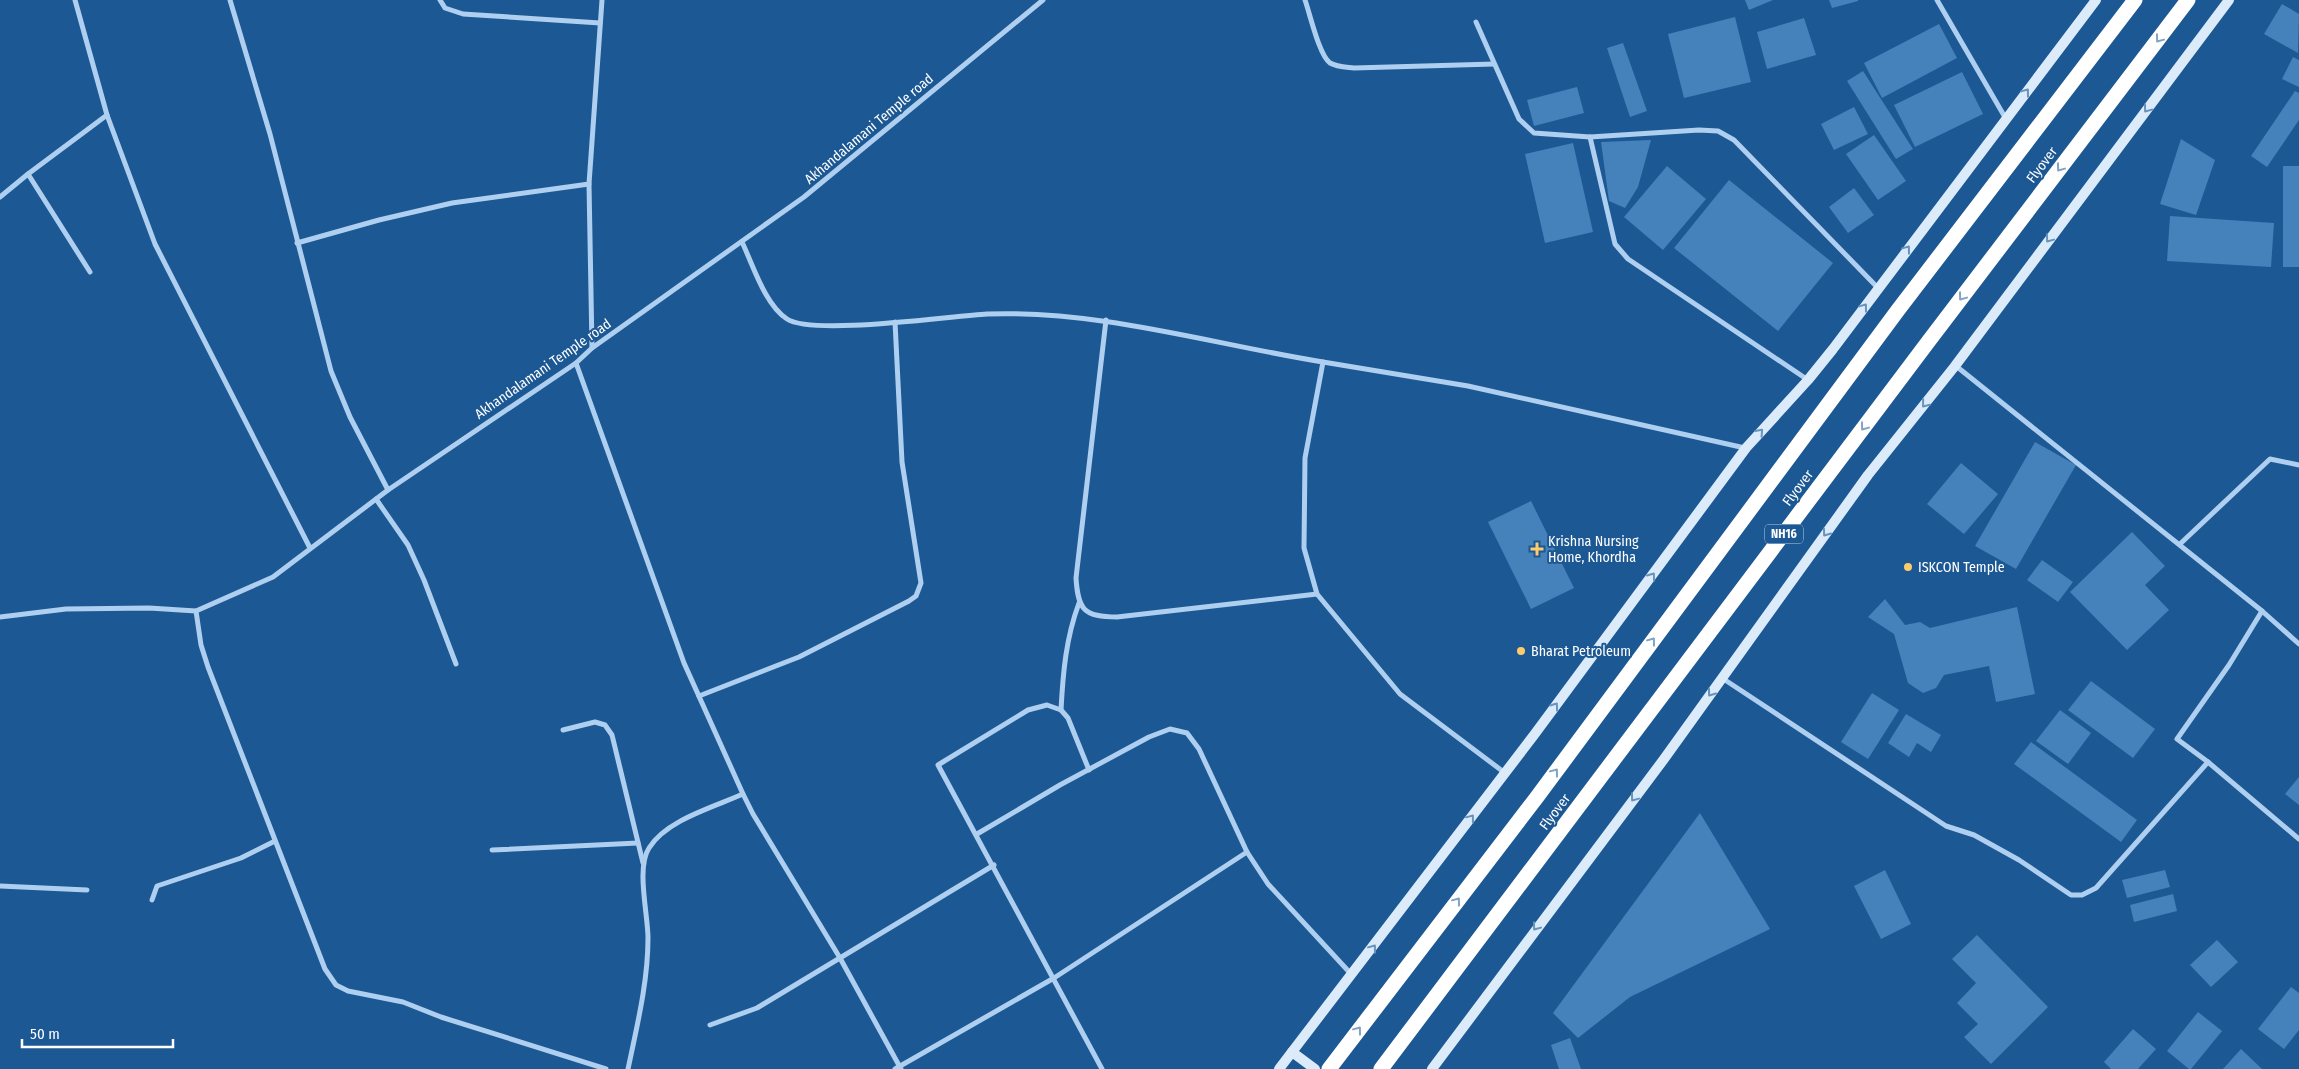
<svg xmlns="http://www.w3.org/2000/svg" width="2299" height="1069" font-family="'Fira Sans Condensed',sans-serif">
<rect width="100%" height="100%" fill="#1c5893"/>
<g fill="#4581ba">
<polygon points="1745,0 1773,0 1749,10"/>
<polygon points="1829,0 1858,0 1858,1 1832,8"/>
<polygon points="2282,4 2299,14 2298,53 2264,34"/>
<polygon points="1735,17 1751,82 1684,98 1668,34"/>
<polygon points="1804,18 1816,55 1767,69 1757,32"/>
<polygon points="1939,24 1957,58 1882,98 1864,63"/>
<polygon points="1623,43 1647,111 1630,117 1607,48"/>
<polygon points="2293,57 2299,60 2299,87 2282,79"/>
<polygon points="1863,71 1913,149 1896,159 1847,81"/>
<polygon points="1962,72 1983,114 1915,147 1894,105"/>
<polygon points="1577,87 1584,113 1534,126 1527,100"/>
<polygon points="2295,91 2299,93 2299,120 2267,167 2251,156"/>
<polygon points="1854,107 1868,134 1834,150 1821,124"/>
<polygon points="1874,135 1906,181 1878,200 1846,154"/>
<polygon points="2181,139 2215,160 2196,215 2160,204"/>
<polygon points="1651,140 1638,187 1625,208 1609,201 1601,142"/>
<polygon points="1573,143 1593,232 1545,243 1525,154"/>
<polygon points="1667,166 1706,199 1663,250 1624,217"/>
<rect x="2283" y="166" width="16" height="101"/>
<polygon points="1729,180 1833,263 1778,331 1674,248"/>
<polygon points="1854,188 1874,215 1848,233 1829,207"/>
<polygon points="2170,216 2274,223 2271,267 2167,261"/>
<polygon points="2035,442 2076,465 2016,569 1975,546"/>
<polygon points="1961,463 1998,494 1964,534 1927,504"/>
<polygon points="1531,501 1574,588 1531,609 1488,522"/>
<polygon points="2132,532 2165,566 2145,585 2169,610 2127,650 2070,592"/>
<polygon points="2042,560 2073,582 2058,602 2027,580"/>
<polygon points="1885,599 1905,625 1920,622 1930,628 2017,607 2035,694 1996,702 1989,666 1944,675 1936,688 1923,693 1908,683 1894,634 1868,617"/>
<polygon points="2091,681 2155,729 2133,758 2068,710"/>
<polygon points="1872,693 1899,710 1868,759 1841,742"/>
<polygon points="2060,710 2091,733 2068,764 2036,741"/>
<polygon points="1906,714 1941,735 1931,752 1917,743 1909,757 1888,743"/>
<polygon points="2031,742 2137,820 2121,842 2014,764"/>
<polygon points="2299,777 2299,805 2285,794"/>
<polygon points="1700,813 1770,929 1630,997 1578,1038 1553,1013"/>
<polygon points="1885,870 1911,924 1881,939 1854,886"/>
<polygon points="2165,870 2170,887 2127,898 2122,880"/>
<polygon points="2173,894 2177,911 2134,922 2130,905"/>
<polygon points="1977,935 2048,1007 1991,1064 1964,1037 1978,1024 1957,1003 1976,983 1952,959"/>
<polygon points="2217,940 2238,962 2211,987 2190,965"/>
<polygon points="2291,987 2299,993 2299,1030 2284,1049 2258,1029"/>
<polygon points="2198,1012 2222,1031 2191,1069 2189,1069 2167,1051"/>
<polygon points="2133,1029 2156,1049 2138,1069 2111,1069 2104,1062"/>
<polygon points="1570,1038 1581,1069 1559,1069 1551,1045"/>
<polygon points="2241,1049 2262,1069 2223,1069"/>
</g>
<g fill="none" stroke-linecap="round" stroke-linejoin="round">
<g stroke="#aecfef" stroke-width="5">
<polyline points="75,0 107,115 155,244 310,548"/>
<polyline points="230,0 270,134 331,371 350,417 388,490"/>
<polyline points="440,0 445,8 463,14 600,23"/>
<path d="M1305,0c5,14 14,55 25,63 7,4 16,4 24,5l140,-4"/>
<polyline points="1937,0 2006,119"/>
<polyline points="1476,22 1519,119 1534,133 1590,137 1699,130 1718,131 1734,140 1878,288"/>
<polyline points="1590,137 1615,244 1628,259 1808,380"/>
<polyline points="28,174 107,115"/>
<polyline points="0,197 28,174 90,272"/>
<path d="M742,242c11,23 23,63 45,77 26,17 162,-3 200,-5 114,-4 224,30 336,48l-18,96 -1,90 13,46 83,100 105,79"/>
<polyline points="297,243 379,220 452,203 589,184"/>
<path d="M1106,320l-30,258c2,32 8,39 41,39l200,-23"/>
<polyline points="592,348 589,184 602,0"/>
<polyline points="1323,362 1468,386 1745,448"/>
<polyline points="576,363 684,663 743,794 753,814 840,958 901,1069"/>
<polyline points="376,499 408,545 424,580 456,664"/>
<polyline points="2180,544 2270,459 2299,465"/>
<polyline points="196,611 201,645 208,667 325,969 336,985 348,991 403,1002 441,1017 606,1069"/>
<polyline points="2262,611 2299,644"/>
<polyline points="0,617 66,609 149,608 196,611 273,577 388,490 576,363 592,348 804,197 1043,0"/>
<polyline points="1722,678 1946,826 1974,835 2019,860 2071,895 2082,895 2096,888 2208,762 2177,739 2229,665 2262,611 1956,366"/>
<polyline points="699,696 799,657 909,601 916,596 921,583 902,462 895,322"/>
<path d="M1061,710c2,-38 5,-72 18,-107"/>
<polyline points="563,730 595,722 605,725 612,735 643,863"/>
<polyline points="2208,762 2299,839"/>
<polyline points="1089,770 1068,718 1061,710 1047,705 1028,710 938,765 1102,1069"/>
<polyline points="977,834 1060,785 1149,737 1170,729 1187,733 1199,749 1247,852 1268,884 1352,975"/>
<polyline points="492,850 638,843"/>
<polyline points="0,886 87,890"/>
<polyline points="152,900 157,886 241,858 275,841"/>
<polyline points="710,1025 757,1008 994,865"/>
<path d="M628,1069c9,-43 20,-87 20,-131 0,-24 -12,-70 1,-90 17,-28 65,-41 94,-54"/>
<polyline points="895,1069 1054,978 1247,852"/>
</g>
<g stroke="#dbebfa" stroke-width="10">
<polyline points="1292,1052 1315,1069"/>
<polyline points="1279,1069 1534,735 1746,448 1808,380 1833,349 2096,0"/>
<polyline points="1432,1069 1664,759 1868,475 1955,366 2229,0"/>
</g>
<g stroke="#fff" stroke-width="15">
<polyline points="1329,1069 1537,797 1898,310 2135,0"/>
<polyline points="1381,1069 1928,342 2188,0"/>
</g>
</g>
<defs><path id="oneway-chevron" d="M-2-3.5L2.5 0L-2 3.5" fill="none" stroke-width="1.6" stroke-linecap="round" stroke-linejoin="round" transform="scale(1.25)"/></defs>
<g stroke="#82a3c4">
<use href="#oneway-chevron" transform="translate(2159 39) rotate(127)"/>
<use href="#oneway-chevron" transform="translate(2060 168) rotate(127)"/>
<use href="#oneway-chevron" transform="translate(1962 297) rotate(127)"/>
<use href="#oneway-chevron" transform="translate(1864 427) rotate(127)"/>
<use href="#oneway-chevron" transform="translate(1652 641) rotate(-53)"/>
<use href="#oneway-chevron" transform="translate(1555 772) rotate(-53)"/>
<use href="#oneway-chevron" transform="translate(1457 901) rotate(-53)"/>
<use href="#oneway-chevron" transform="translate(1358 1030) rotate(-53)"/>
</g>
<g stroke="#6893bc">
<use href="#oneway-chevron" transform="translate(2026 92) rotate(-53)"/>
<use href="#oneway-chevron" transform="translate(2147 109) rotate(127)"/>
<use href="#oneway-chevron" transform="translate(2049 239) rotate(127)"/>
<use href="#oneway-chevron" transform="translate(1907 249) rotate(-53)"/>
<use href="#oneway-chevron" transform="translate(1864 307) rotate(-53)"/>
<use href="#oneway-chevron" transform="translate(1925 404) rotate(129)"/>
<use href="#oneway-chevron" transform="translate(1760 432) rotate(-48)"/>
<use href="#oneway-chevron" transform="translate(1826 533) rotate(126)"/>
<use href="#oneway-chevron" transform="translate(1652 576) rotate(-54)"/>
<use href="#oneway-chevron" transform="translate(1711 693) rotate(126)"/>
<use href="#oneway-chevron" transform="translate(1555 706) rotate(-54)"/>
<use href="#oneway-chevron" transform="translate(1634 798) rotate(127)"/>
<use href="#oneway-chevron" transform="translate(1471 818) rotate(-53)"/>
<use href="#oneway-chevron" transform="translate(1536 927) rotate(127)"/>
<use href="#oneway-chevron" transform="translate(1373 948) rotate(-53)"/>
</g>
<g fill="#fecb6c" stroke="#1c5893" stroke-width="2">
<path d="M1534.5 541.5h5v5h5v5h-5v5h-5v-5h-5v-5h5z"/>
<circle cx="1908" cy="567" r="5"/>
<circle cx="1521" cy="651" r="5"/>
</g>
<g text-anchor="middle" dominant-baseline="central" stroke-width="4" stroke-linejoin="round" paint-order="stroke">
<rect fill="#1c5893" stroke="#bbcddf" stroke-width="1" x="1765" y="524.5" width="38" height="19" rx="4"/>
<g font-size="12" font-weight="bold" fill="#fff">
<text x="1784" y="534">NH16</text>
</g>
<g font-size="14" fill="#fff" stroke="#1c5893">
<text transform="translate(869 129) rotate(-40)">Akhandalamani Temple road</text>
<text transform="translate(2042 165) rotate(-53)">Flyover</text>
<text transform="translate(543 369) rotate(-35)">Akhandalamani Temple road</text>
<text transform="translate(1798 488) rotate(-53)">Flyover</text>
<text transform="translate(1555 812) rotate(-53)">Flyover</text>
</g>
<g font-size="14" fill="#fff" stroke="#1c5893" text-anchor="start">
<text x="1548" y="541">Krishna Nursing<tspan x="1548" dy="16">Home, Khordha</tspan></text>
<text x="1918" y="567">ISKCON Temple</text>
<text x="1531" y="651">Bharat Petroleum</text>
</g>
</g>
<path d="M22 1039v8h151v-8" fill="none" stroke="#ffffff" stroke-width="2.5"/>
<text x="30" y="1039" font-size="15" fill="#ffffff" stroke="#1c5893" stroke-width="4" paint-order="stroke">50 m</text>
</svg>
